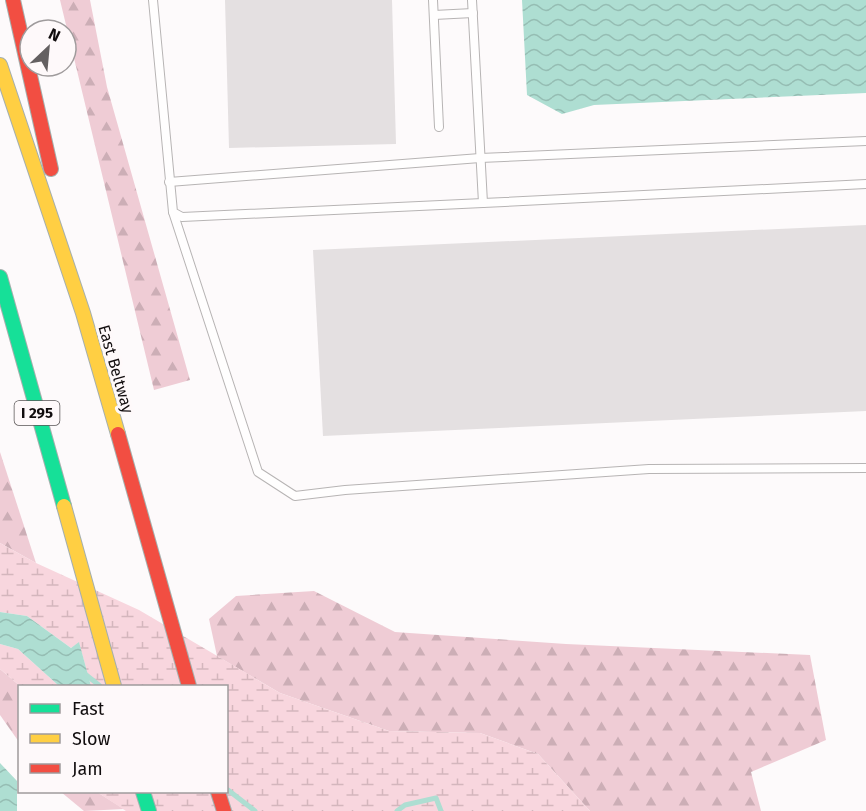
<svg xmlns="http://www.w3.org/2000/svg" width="866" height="811" font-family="'Fira Sans',sans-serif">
<defs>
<pattern id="forest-firs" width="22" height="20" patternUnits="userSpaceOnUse" patternTransform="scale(1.5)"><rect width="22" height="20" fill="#efccd5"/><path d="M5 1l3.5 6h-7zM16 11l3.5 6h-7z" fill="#ccaeb6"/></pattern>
<pattern id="wetland-marsh" width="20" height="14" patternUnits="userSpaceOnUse" patternTransform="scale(1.5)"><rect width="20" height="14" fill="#f8d6de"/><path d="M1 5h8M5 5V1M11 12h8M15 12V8" fill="none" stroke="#d4b6bd"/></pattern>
<pattern id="water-waves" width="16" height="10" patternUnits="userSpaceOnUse" patternTransform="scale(1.5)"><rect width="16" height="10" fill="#aeded2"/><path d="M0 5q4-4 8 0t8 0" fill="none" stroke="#95bdb3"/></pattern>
</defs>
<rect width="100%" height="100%" fill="#fdfafb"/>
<g fill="url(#forest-firs)">
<polygon points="60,0 90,0 107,87 190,380 154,390"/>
<polygon points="0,452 36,563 0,543"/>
<polygon points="314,591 395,632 566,644 810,655 826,740 751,772 761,811 590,811 538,754 480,733 389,731 280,693 217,656 209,619 236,596"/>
<polygon points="0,669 20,686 19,742 0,715"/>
<polygon points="61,792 97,792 124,809 84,811"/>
</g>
<g fill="url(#wetland-marsh)">
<polygon points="0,543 36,563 139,610 280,693 389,731 480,733 538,754 590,811 126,811 97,792 226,792 226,686 91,686 79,643 71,648 27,616 0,612"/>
<polygon points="0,644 18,649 59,686 20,686 0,669"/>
</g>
<g fill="url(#water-waves)">
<polygon points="522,0 866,0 866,93 594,105 562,114 527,95"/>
<polygon points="0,612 27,616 71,648 79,642 91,686 59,686 18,649 0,644"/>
<polygon points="0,763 17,781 17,811 0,811"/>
</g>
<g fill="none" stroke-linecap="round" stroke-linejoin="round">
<g stroke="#aeded2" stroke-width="5">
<polyline points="85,674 100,686"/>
<polyline points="228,790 255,811"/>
<polyline points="397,811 405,805 436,798 441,811"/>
</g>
</g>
<g fill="#e4e0e1">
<polygon points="225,0 392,0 396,144 229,148"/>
<polygon points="866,225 866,411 323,436 313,250"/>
</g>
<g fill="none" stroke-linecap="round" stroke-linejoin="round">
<g stroke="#b7b4b4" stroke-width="10">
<g id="lane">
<polyline points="153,0 173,212 182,217 483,203 472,0"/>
<polyline points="433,0 439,127"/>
<polyline points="434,15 473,13"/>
<polyline points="169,182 480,158 866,141"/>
<polyline points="483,203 866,184"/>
<polyline points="173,212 258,472 295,496 345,490 649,469 866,468"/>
</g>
</g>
<g stroke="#a5afad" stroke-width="16">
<g id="fast">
<polyline points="0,277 64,506"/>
<polyline points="143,792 149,811"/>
</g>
</g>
<g stroke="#a5afad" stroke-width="16">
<g id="slow">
<polyline points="0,65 83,313 118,434"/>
<polyline points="64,506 114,686"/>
</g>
</g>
<g stroke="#a5afad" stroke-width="16">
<g id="jam">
<polyline points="13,0 51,169"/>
<polyline points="118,434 189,686"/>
<polyline points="218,792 224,811"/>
</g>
</g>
<use href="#lane" stroke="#fffefe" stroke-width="8"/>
<use href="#fast" stroke="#16e098" stroke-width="14"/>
<use href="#slow" stroke="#ffcf43" stroke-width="14"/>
<use href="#jam" stroke="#f24e42" stroke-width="14"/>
</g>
<g text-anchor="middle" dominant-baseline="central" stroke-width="6" stroke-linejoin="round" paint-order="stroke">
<rect fill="#fef9fa" stroke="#585455" stroke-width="1.5" x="14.5" y="401" width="45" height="24" rx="4.5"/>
<g font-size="15" font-weight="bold" fill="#110d0e">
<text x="37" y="413">I 295</text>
</g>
<g font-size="16" fill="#110d0e" stroke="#fef9fa">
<text transform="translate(116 369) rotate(74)">East Beltway</text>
</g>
</g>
<rect x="18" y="685" width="210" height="108" fill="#fef9fa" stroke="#9f9b9c" stroke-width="1.5"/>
<rect x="30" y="704" width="30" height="9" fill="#16e098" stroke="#9f9b9c" stroke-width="1.5"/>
<text x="72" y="715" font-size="18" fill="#110d0e">Fast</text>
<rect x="30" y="734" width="30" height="9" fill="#ffcf43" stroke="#9f9b9c" stroke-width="1.5"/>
<text x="72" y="745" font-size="18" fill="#110d0e">Slow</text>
<rect x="30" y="764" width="30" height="9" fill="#f24e42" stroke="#9f9b9c" stroke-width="1.5"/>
<text x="72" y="775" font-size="18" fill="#110d0e">Jam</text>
<g transform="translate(48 48) rotate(26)"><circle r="28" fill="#fef9fa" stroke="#9f9b9c" stroke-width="1.5"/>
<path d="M0-4.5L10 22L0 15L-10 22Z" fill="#646061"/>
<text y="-9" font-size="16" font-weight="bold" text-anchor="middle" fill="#110d0e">N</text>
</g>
</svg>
